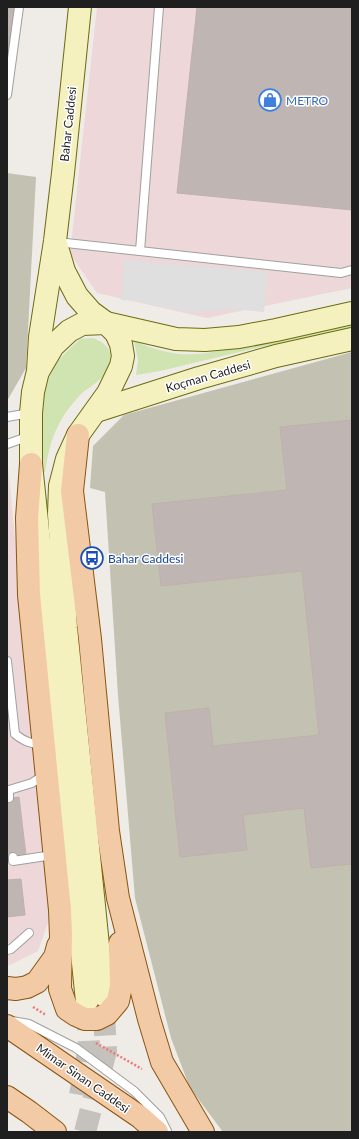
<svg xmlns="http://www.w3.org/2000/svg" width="359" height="1139" font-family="Lato,sans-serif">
<rect width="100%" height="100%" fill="#efebe6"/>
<g fill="#eed7d8">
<polygon points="97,7 352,7 352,288 207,318 97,293 70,254"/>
<polygon points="7,455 51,914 38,951 10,965 7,965"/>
</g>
<g fill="#c2c1b2">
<polygon points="7,173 36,177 26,368 7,401"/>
<polygon points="352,352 352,1132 223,1132 190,1088 171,1038 135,898 118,695 105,492 90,488 93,446 124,415"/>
</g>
<g fill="#cfe4b0">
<path d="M352,323v5l-96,20 -96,23 -24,4 2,-15 -4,-19c27,11 44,16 73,12z"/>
<path d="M93,338c4,2 8,3 11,6 12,10 7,25 -3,34 -6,7 -15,11 -21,17 -6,7 -13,15 -17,22 -11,17 -15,36 -18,55h-2c-2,-31 -6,-62 5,-92 2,-4 3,-8 5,-12 7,-11 18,-20 27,-29z"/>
</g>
<polygon fill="#dfdfdf" points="124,260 267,272 264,312 235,309 185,312 138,301 121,300"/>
<g fill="#bfb6b3" stroke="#bfb1aa">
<polygon points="7,7 14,7 7,58"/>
<polygon points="197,7 352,7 352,210 177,193"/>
<polygon points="352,420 352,864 311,868 304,808 243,815 247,850 180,857 165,713 209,708 213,746 319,735 302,571 161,586 152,504 287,490 280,427"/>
<polygon points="19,797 26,855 7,857 7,799"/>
<polygon points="21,879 25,915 7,917 7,880"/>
</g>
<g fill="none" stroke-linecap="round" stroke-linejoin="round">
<g stroke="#c5c2be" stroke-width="22" stroke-dasharray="22 11" stroke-linecap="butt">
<polyline points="80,1095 89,1047 87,1001"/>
<polyline points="85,1132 106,1051 103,998"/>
</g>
<g stroke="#a0a0a0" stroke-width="10">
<g id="lane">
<polyline points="7,95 19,7"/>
<polyline points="57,242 341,273 352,270"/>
<polyline points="140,251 159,7"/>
<polyline points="7,417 30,413"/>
<polyline points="7,444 30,436"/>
<path d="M7,661l8,73c10,8 15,9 27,11"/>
<polyline points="9,798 9,790 32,783 44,775"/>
<polyline points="13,857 13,861 53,855"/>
<polyline points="7,950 11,949 29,933"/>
<polyline points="12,1021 29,1024 76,1048 134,1091 160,1117 167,1131"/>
</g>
</g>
<g stroke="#6c6c0f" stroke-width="24">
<g id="secondary">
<polyline points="80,7 63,173 55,241 40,337 38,371 33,392 31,413 31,464 87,1001"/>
<polyline points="56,244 64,271 77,296 91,312 106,323 116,333 121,344 123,356 121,366 108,393 78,435 67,459 60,486 59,514 66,628 103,995"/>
<polyline points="39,370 53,346 69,331 82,324 106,323 176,339 205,340 239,337 276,330 352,313"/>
<polyline points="96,411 199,378 276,356 352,339"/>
</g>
</g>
<g stroke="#8b550e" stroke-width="24">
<g id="primary">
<polyline points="78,435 72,491 90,639 108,831 118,898 149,1019 162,1062 203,1132"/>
<polyline points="31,464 27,518 29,595 60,910 61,936 60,989 67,1009 76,1015 85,1019 97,1019 107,1014 118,1001 121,986 120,943"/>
<polyline points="7,988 16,989 27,987 37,982 55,957 58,946"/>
<polyline points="7,1026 140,1117 157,1132"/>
<polyline points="7,1097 29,1112 55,1132"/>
</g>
</g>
<g stroke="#ed7979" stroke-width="2.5" stroke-dasharray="2 2" stroke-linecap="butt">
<polyline points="33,1007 46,1015"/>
<polyline points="96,1043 142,1069"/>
</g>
<use href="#lane" stroke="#fff" stroke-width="8"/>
<use href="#secondary" stroke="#f4f1bf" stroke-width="22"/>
<use href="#primary" stroke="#f3caa6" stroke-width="22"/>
</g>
<defs>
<g id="shop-ring" transform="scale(1.15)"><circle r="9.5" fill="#fff" stroke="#3f7fe0" stroke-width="1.5"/><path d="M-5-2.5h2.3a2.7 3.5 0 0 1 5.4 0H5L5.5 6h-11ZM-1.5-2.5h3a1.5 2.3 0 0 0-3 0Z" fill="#3f7fe0"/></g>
<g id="bus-ring" transform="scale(1.15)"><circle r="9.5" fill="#fff" stroke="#1a4fb4" stroke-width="1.5"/><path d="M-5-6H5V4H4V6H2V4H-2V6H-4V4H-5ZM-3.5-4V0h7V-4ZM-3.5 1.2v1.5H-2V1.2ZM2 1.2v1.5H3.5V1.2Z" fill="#1a4fb4"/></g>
</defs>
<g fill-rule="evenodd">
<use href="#shop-ring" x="270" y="100"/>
<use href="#bus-ring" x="92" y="558"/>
</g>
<g text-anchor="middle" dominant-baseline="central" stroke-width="3" stroke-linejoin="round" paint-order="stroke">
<g font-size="12" fill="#366cbe" stroke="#fff" text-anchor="start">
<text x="286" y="100">METRO</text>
</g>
<g font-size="12" fill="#1f1f1f" stroke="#fff">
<text transform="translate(68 124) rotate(-84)">Bahar Caddesi</text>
<text transform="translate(208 376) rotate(-16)">Koçman Caddesi</text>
<text transform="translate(83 1078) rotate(35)">Mimar Sinan Caddesi</text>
</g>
<g font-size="12" fill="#164399" stroke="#fff" text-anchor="start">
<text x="108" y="558">Bahar Caddesi</text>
</g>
</g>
<rect width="359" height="1139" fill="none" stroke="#1f1f1f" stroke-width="16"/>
</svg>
